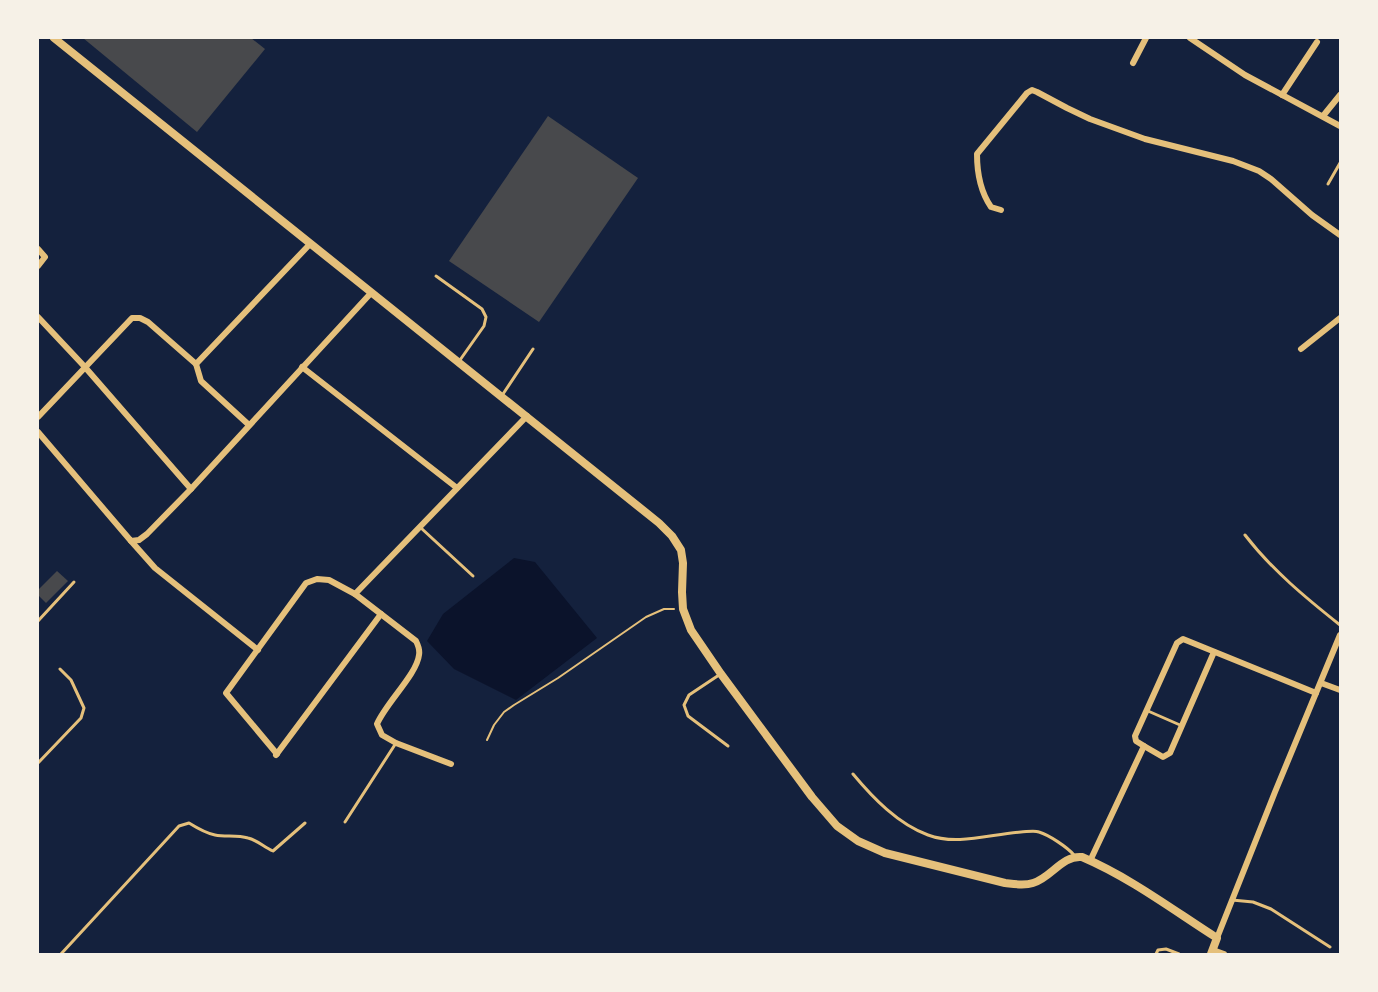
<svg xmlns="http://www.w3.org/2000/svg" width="1378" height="992" font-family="'DejaVu Sans',sans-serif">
<rect width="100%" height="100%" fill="#14213d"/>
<polygon fill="#0b132b" points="514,558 535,562 597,638 516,700 454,669 427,641 443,614"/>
<g fill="#48494c">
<polygon points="83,38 251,38 265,49 197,132"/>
<polygon points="548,116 638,178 539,322 449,261"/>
<polygon points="57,571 68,581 46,603 38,595 38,590"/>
</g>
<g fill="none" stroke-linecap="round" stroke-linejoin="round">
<polyline stroke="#e5c07b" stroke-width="2" points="487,740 494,725 504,712 514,705 558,678 646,617 664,609 674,609"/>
<g stroke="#e5c07b" stroke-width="3">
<polyline points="1328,184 1340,163"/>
<polyline points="436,276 482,309 486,317 484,326 460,360"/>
<polyline points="503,394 533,349"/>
<polyline points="421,528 473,576"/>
<path d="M1245,535c27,35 61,63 95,90"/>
<polyline points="38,621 74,582"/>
<polyline points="719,675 689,695 684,705 688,716 728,746"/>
<polyline points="1148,711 1180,725"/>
<polyline points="38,763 81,718 84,708 71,680 60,669"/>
<path d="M853,774c20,24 45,50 75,61 29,11 63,-1 93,-3 5,0 13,-2 18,0 10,3 28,15 35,23"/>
<polyline points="345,822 396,743"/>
<polyline points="1232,900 1253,902 1271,909 1330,947"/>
<path d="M61,954l118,-128 10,-3c8,5 16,10 26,12 10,2 22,0 33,3 9,2 16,9 25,13l32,-28"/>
<polyline points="1156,954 1158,950 1166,949 1179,954"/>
</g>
<g stroke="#e5c07b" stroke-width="6">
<polyline points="1190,38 1245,75 1340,126"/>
<polyline points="1133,63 1146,38"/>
<polyline points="1282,95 1317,42"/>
<polyline points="1323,116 1340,95"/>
<path d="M1001,210l-10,-3c-11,-16 -14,-34 -14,-53l50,-61 5,-3 5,2 30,16 23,11 55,20 88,22 26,10 12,8 41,36 28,20"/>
<polyline points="38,249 45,257 38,266"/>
<polyline points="38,317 84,366 191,489"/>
<polyline points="1301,349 1340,318"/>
<polyline points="196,364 201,381 249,425"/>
<polyline points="302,367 457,488"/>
<polyline points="38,417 132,318 140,318 148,322 196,364 310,244"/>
<polyline points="38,432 131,541 139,540 147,534 191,489 371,293"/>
<polyline points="131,541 155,568 258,650"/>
<polyline points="355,594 527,416"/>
<polyline points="1321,683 1340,690"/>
<polyline points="1144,746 1163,757 1170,753 1214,652"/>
<path d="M277,754l-51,-61 80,-110 11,-4 12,1 26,14 61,47c2,4 4,9 3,14 -2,19 -33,48 -42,69l5,11 14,8 55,21"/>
<polyline points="276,755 381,614"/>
<polyline points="1090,861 1144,746 1136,741 1135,736 1177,643 1183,639 1316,693"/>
<polyline points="1217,938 1275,792 1340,635"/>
<polyline points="1213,950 1224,954"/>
</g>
<path stroke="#e5c07b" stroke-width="8" d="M54,38c201,162 404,323 605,485l13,13 9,14 2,13 -1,29 1,17 8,21 30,44 91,123 25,29 21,15 27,12 120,30c9,1 19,3 28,0 18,-5 29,-28 49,-26 49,21 91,53 135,81l-6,16"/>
</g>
<rect width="1378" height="992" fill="none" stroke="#f6f1e7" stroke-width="78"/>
</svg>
